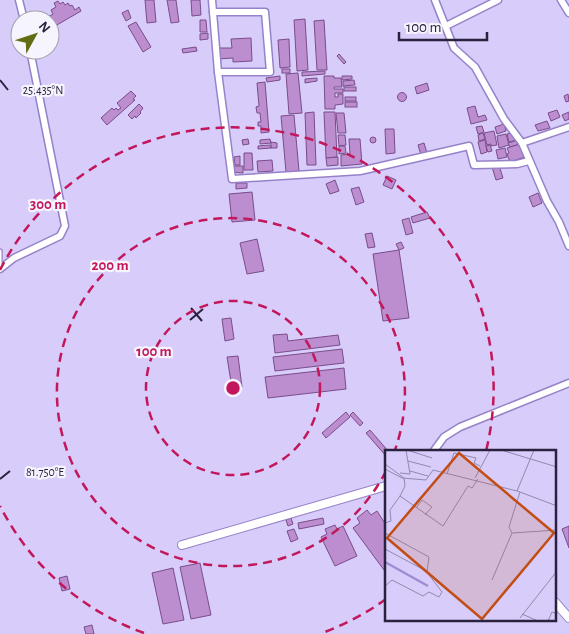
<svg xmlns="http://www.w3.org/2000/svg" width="569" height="634" font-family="'Alegreya Sans',sans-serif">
<rect width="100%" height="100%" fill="#d8ccfa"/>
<g fill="#bc8dcf" stroke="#794d8a">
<polygon points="145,0 154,0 156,22 147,23"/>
<polygon points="167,0 176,0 179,22 171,23"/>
<polygon points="191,0 200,0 201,15 192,16"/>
<polygon points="58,1 60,4 63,2 65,5 68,3 70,6 72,5 75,10 79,7 81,11 50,29 50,20 48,17 53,14 51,10 56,7 54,3"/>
<polygon points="128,10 131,18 126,21 122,13"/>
<polygon points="305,19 308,70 297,71 294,20"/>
<polygon points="200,20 206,20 207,32 200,32"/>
<polygon points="324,20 327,70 317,70 314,21"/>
<polygon points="136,22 151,47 143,52 128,26"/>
<polygon points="208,33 208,39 200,40 200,34"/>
<polygon points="251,38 252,61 233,62 233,58 218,59 217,48 232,48 231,39"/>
<polygon points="289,39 290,67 280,68 278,40"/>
<polygon points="196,47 197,51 183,53 182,49"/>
<polygon points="339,54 346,62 344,64 337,56"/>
<rect x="282" y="69" width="8" height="4"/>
<polygon points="325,71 325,74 302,76 302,72"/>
<polygon points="298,73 302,113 289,114 286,74"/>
<polygon points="280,76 280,80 267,82 266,78"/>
<polygon points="324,76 334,76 334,78 341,78 342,87 334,87 334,89 343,89 343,93 335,93 335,97 338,97 338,94 343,94 343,104 335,105 335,109 325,109"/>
<polygon points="342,76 352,76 352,79 342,80"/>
<polygon points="317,78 317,81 305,83 305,79"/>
<polygon points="354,80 355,85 343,86 343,81"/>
<polygon points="265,82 269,132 261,133 261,126 258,126 258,122 261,122 260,113 257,113 256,107 259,106 257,83"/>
<polygon points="427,83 429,90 417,94 415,87"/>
<rect x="344" y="87" width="12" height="4"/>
<polygon points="131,91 136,96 133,99 135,100 107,125 101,118 112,108 114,110 116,108 118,110 121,108 117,103"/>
<circle cx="402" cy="97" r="4.5"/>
<polygon points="568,94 569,101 566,102 564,96"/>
<rect x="345" y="97" width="11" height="4"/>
<rect x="345" y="102" width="12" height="5"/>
<polygon points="139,104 143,108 140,112 141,113 136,118 135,116 132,119 128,115"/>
<polygon points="475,106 478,117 485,115 487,120 471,124 467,108"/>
<polygon points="557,110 560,117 551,121 548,113"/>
<polygon points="314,112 316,165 307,165 305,113"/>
<polygon points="324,112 335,112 337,157 326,158"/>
<polygon points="569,112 569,119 565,121 562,115"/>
<polygon points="336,113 344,113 346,133 338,133"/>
<polygon points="294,115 299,171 286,172 281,116"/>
<polygon points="547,121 550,128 538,131 535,125"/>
<polygon points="504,124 506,131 497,134 495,127"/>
<polygon points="482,126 484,132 478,134 476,127"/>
<polygon points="385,129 394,129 395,153 386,154"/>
<polygon points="494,131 497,145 491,146 491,144 487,145 484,133"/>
<polygon points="514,132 515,136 513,138 516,137 517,140 509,142 507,134"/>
<polygon points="483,133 485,139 479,141 478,135"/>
<polygon points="506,134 509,145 499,148 497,136"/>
<polygon points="338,135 345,135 346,145 339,146"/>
<circle cx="373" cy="140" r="3"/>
<polygon points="248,139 249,144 243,145 242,140"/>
<polygon points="270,139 271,143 260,144 260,140"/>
<polygon points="349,139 360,139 362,164 341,166 341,155 350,154"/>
<polygon points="485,140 487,152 481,154 478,142"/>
<polygon points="518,140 520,144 510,147 508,143"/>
<polygon points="271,142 277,143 277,148 271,148"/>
<polygon points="424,143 427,153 421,155 418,145"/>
<polygon points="520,144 525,157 510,162 507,154 509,153 507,148"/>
<polygon points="270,145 271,148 258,149 258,146"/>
<polygon points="490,145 492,151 488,152 486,146"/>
<polygon points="339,146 345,146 346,153 339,154"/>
<polygon points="505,148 507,157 498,159 496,150"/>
<polygon points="244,153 252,153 253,170 244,170"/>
<polygon points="240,156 240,165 235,165 234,157"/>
<polygon points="338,157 338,165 327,166 326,158"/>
<polygon points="272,160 273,171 258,172 257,161"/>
<polygon points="499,165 503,178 496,180 492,167"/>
<polygon points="231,166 243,166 243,173 231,172"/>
<polygon points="387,176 396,180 392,189 383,185"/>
<polygon points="335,180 339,191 330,194 326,184"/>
<polygon points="236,183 247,183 247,188 236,189"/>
<polygon points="359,187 364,202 356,205 351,189"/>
<polygon points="252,192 255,220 232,222 229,194"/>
<polygon points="538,193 542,203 533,207 529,197"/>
<polygon points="427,212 430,218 413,223 411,217"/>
<polygon points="409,218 413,233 406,235 402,220"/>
<polygon points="372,233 375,247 368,248 365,234"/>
<polygon points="257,239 264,271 247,274 240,243"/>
<polygon points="401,242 404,248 399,250 396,244"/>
<polygon points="399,250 409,318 383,321 373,254"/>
<polygon points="231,318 234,339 225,341 222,319"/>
<polygon points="287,334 288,341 338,335 340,345 275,353 273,335"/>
<polygon points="342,349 344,363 275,371 273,357"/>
<polygon points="238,356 242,387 232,388 227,357"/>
<polygon points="344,368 346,389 268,398 265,377"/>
<polygon points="346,412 350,417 326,438 322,433"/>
<polygon points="353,412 363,423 360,426 350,415"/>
<polygon points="370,430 389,452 386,452 386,456 366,433"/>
<polygon points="367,510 371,515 377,511 386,525 386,568 384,570 353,528 360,523 357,518"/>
<polygon points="291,518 293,524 288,526 286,520"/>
<polygon points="323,518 324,524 299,529 298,523"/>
<polygon points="335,525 337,529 343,526 357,556 335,566 321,537 327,534 325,529"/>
<polygon points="569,526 569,548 562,529"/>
<polygon points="294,529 298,539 291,542 287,531"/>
<polygon points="200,563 211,615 191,619 180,567"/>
<polygon points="173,568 184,620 163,624 152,573"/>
<polygon points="67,576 70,589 62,591 59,578"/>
<polygon points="92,625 94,634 86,634 84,627"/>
</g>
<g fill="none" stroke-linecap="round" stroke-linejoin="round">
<g stroke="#9682c9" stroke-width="5.5">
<polyline id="service" points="0,251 0,267"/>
</g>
<g stroke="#9682c9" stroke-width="9">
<g id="minor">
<polyline points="19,0 24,20"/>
<polyline points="212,0 218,72 232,179 360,171 469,146 474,165 517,164 529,161"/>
<polyline points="435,0 454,48 475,67 504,119 522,143 547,201 559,222 569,246"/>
<polyline points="561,0 569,13"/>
<polyline points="213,12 265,12 270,72 218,72"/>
<polyline points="446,26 498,0"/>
<polyline points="522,143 569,127"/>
<polyline points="0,269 14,258 60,236 65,226 30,50"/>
<polyline points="433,452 444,437 460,427 569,383"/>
</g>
</g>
<g stroke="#9682c9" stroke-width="10">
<g id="tertiary">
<polyline points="182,545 386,486"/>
<polyline points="555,602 569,618"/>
</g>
</g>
<use href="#service" stroke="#fff" stroke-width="3"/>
<use href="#minor" stroke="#fff" stroke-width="6"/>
<use href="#tertiary" stroke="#fff" stroke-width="8"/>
</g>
<path fill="none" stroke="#2a213f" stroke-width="2" d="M0,80l8,10M191,308l11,13M190,320l13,-11M0,479l10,-8"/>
<g fill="none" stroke="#c2185b" stroke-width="2.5" stroke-dasharray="9 6">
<circle cx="233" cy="388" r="87"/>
<path d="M386 471A174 174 0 1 1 395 450"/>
<path d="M386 599A261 261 0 0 1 322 633M144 633A261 261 0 0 1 0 506M0 270A261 261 0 0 1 486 451"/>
</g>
<g transform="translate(385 450)">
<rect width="171" height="171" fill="#d8ccfa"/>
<path fill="none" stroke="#9f8cd2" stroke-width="2.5" d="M0,112l43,24"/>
<path fill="none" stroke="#9288af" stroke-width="1" d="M22,0l25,8M116,0l56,17M23,11l23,6M0,14l19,14 1,8 -5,10 43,30 25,-40 4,2 6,-9M0,19l17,9 24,2 7,-10 84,21 3,1 -11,35 3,6M25,21l18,5M15,23l10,1 -4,-24M62,24l7,-21 22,5 -2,5 6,3M90,28l15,-28M132,41l17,-41M135,42l37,14M31,58l6,-8 10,7 -7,8M0,73l6,-2 -1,-11 10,-14M0,83l44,24 -2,15M0,99l41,22 16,21 -3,5 -10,-5 -6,4 -31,-16 -7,6v8M107,130l20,-47 45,-3M137,164l16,7M135,168l37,-47M163,171l4,-9 5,2"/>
<path fill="#c24e16" fill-opacity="0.15" stroke="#c24e16" stroke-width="2.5" d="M74,3l95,80 -72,86 -95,-81z"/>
<rect width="171" height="171" fill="none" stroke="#2a213f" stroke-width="2.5"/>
</g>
<g font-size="12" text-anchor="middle" fill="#2a213f" stroke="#f6f4fc" stroke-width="4.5" stroke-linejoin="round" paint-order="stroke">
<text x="43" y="94">25.435°N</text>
<text x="45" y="476">81.750°E</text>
</g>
<circle cx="233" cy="388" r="8" fill="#c2185b" stroke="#f6f4fc" stroke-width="2.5"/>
<g font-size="15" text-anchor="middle" font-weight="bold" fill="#c2185b" stroke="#f6f4fc" stroke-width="4.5" stroke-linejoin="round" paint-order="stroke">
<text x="48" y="209">300 m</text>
<text x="110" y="270">200 m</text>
<text x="154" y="356">100 m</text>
</g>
<g transform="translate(35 35) rotate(50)"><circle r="24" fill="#f6f4fc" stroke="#a4a0b0"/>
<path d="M0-4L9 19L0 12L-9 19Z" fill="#626c13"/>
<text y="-8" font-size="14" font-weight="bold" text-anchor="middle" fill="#2a213f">N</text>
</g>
<path d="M399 32v8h88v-8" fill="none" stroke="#2a213f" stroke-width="2.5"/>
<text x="406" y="32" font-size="15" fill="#2a213f" stroke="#f6f4fc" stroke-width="4" paint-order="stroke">100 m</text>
</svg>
